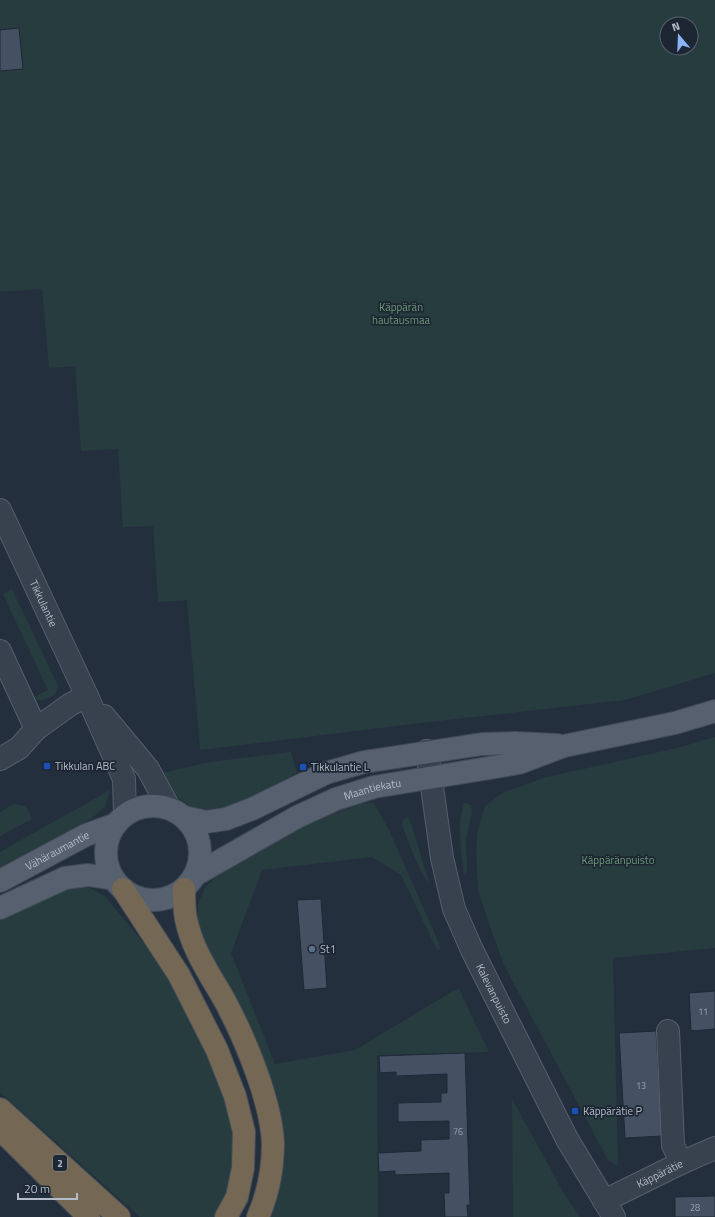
<svg xmlns="http://www.w3.org/2000/svg" width="715" height="1217" font-family="'Titillium Web',sans-serif">
<rect width="100%" height="100%" fill="#242f3e"/>
<g fill="#263c3f" fill-rule="evenodd">
<path d="M0,0h715v673l-90,27 -196,22 -229,28 -13,-150 -29,2 -5,-76 -30,1 -5,-78 -37,2 -6,-85 -26,2 -7,-79 -42,3zM667,24h24v24h-24z"/>
<polygon points="12,589 58,686 55,695 41,701 35,699 34,697 48,690 3,594"/>
<polygon points="715,737 715,948 613,958 618,1166 608,1160 504,965 490,927 478,890 476,849 478,829 485,806 502,793 547,777 677,748"/>
<path d="M291,752l6,21c-20,11 -66,38 -88,37 -10,0 -20,-4 -28,-10 -8,-6 -15,-19 -20,-27l49,-11z"/>
<polygon points="110,790 105,807 92,818 0,870 0,852"/>
<polygon points="374,803 390,832 441,948 437,950 401,875 372,857 262,870 231,953 275,1064 355,1050 453,991 459,989 489,1052 377,1055 378,1217 270,1217 280,1187 285,1155 277,1095 198,928 198,903 207,885 226,868 284,836 333,814 359,804"/>
<path d="M464,803h3l4,3 1,6 -6,27 1,32 -3,3c-3,-24 -8,-48 0,-71z"/>
<polygon points="14,804 26,806 32,819 0,836 0,812"/>
<path d="M407,816l4,7 19,62c-13,-18 -20,-39 -28,-60l1,-5z"/>
<polygon points="76,887 90,888 105,896 167,972 205,1041 232,1118 234,1139 233,1163 227,1193 215,1217 140,1217 0,1092 0,920 58,892"/>
<polygon points="512,1099 562,1190 580,1217 513,1217"/>
</g>
<g fill="#455162" stroke="#1f2835">
<polygon points="19,28 23,69 0,71 0,30"/>
<polygon points="321,899 327,988 304,990 297,900"/>
<polygon points="715,991 715,1029 691,1031 689,993"/>
<polygon points="656,1031 662,1136 625,1138 619,1033"/>
<polygon points="465,1053 470,1205 467,1205 468,1217 445,1217 444,1193 449,1193 449,1173 395,1175 395,1171 379,1172 378,1153 421,1151 421,1140 449,1139 449,1121 398,1122 398,1103 441,1102 441,1093 447,1093 447,1074 396,1076 396,1072 380,1073 379,1056"/>
<polygon points="715,1196 715,1217 675,1217 675,1197"/>
</g>
<g fill="none" stroke-linecap="round" stroke-linejoin="round">
<g stroke="#565f6c" stroke-width="24">
<g id="minor">
<path id="s1" d="M0,510l87,186 37,83 1,35"/>
<polyline points="0,651 36,729"/>
<polyline points="104,716 148,769 169,808"/>
<path id="s2" d="M427,751l15,107 12,51 18,41 95,189 47,78"/>
<polyline points="0,759 19,748 36,729 71,704 87,696"/>
<polyline points="668,1031 673,1145 681,1163"/>
<path id="s3" d="M604,1201l77,-38 34,-15"/>
</g>
</g>
<g stroke="#414a57" stroke-width="24">
<g id="major">
<circle cx="153" cy="853" r="47"/>
<polyline points="184,817 206,822 226,819 252,809 326,773 364,762 482,744 515,743 557,745"/>
<path id="s4" d="M195,875l102,-58 39,-18 38,-12 145,-24 45,-17 111,-23 40,-12"/>
<path id="s5" d="M0,881l86,-46 30,-11"/>
<polyline points="0,908 65,878 88,875 114,879"/>
</g>
</g>
<g stroke="#434c59" stroke-width="24">
<g id="highway">
<polyline points="123,889 179,975 217,1050 235,1096 244,1132 243,1168 237,1197 226,1217"/>
<path d="M184,889c0,9 0,20 2,30 6,31 25,57 40,84 20,38 45,98 47,140 0,25 -5,51 -15,74"/>
<polyline points="0,1109 119,1217"/>
<polyline points="0,1129 89,1217"/>
</g>
</g>
<use href="#minor" stroke="#38414e" stroke-width="22"/>
<use href="#major" stroke="#56606e" stroke-width="22"/>
<use href="#highway" stroke="#746855" stroke-width="22"/>
</g>
<g fill="#1a4fb4" stroke="#1d2633" stroke-width="1.5">
<rect x="43" y="762" width="8" height="8" rx="2"/>
<rect x="299" y="763" width="8" height="8" rx="2"/>
<rect x="571" y="1107" width="8" height="8" rx="2"/>
</g>
<circle fill="#5c6f8a" stroke="#1d2633" stroke-width="1.5" cx="312" cy="949" r="4"/>
<g text-anchor="middle" dominant-baseline="central" stroke-width="3.5" stroke-linejoin="round" paint-order="stroke">
<g font-size="9" fill="#98a1af">
<text x="703" y="1011">11</text>
<text x="641" y="1085">13</text>
<text x="458" y="1131">76</text>
<text x="695" y="1207">28</text>
</g>
<rect fill="#1d2633" stroke="#878f9c" stroke-width="1" x="53" y="1155" width="14" height="16" rx="3"/>
<g font-size="10" font-weight="bold" fill="#b4bcc9">
<text x="60" y="1163">2</text>
</g>
<g font-size="11" fill="#6b9a76" stroke="#1d2633">
<text x="401" y="307">Käppärän<tspan x="401" dy="13">hautausmaa</tspan></text>
<text x="618" y="860">Käppäränpuisto</text>
</g>
<g font-size="11" fill="#b4bcc9" stroke="#1d2633">
<text stroke="none"><textPath href="#s1" startOffset="103">Tikkulantie</textPath></text>
<text stroke="none"><textPath href="#s4" startOffset="198">Maantiekatu</textPath></text>
<text stroke="none"><textPath href="#s5" startOffset="65">Vähäraumantie</textPath></text>
<text stroke="none"><textPath href="#s2" startOffset="254">Kalevanpuisto</textPath></text>
<text stroke="none"><textPath href="#s3" startOffset="62">Käppärätie</textPath></text>
</g>
<g font-size="11" fill="#b4bcc9" stroke="#1d2633" text-anchor="start">
<text x="55" y="766">Tikkulan ABC</text>
<text x="311" y="767">Tikkulantie L</text>
<text x="320" y="949">St1</text>
<text x="583" y="1111">Käppärätie P</text>
</g>
</g>
<g transform="translate(679 36) rotate(341)"><circle r="19" fill="#1d2633" stroke="#59626f"/>
<path d="M0-3L7 15L0 10L-7 15Z" fill="#8ab4f8"/>
<text y="-6" font-size="11" font-weight="bold" text-anchor="middle" fill="#b4bcc9">N</text>
</g>
<path d="M18 1193v6h59v-6" fill="none" stroke="#b4bcc9" stroke-width="2"/>
<text x="24" y="1193" font-size="12" fill="#b4bcc9" stroke="#1d2633" stroke-width="3" paint-order="stroke">20 m</text>
</svg>
